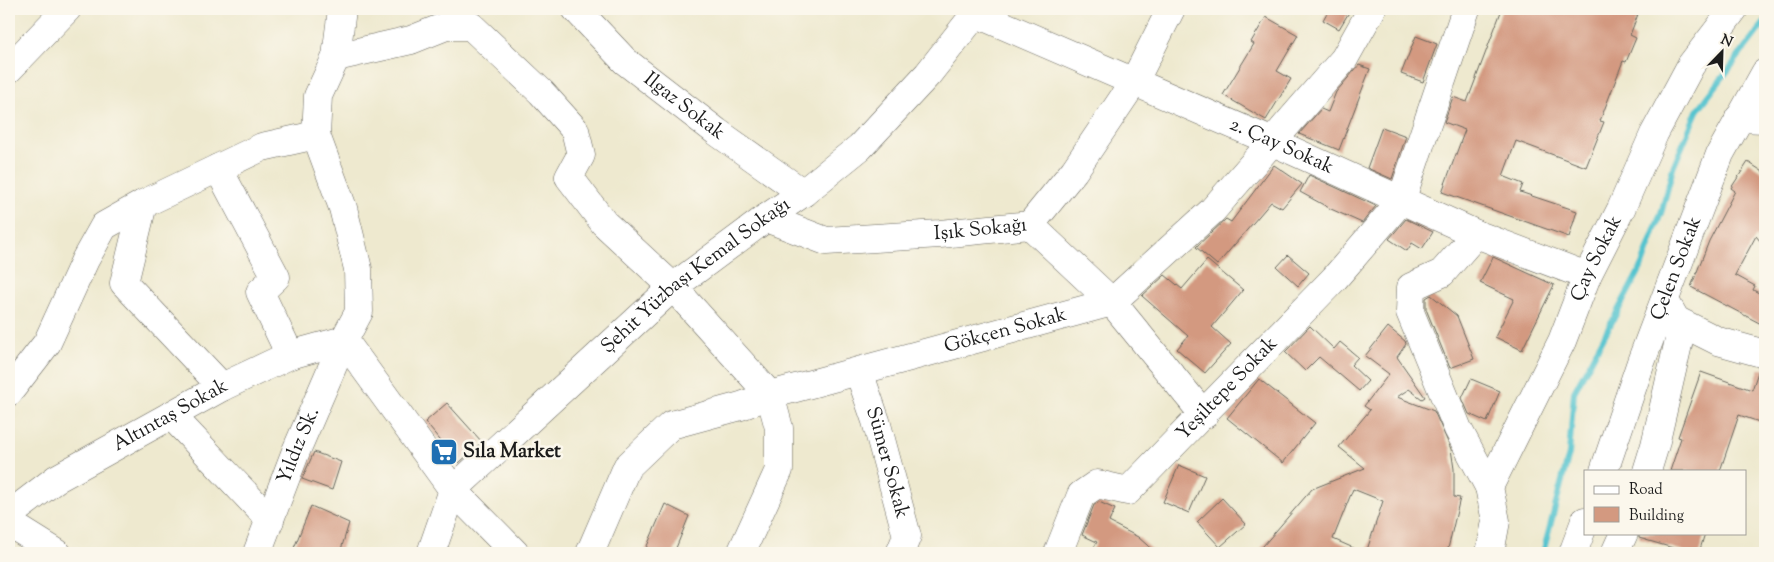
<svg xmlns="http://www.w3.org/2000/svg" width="1774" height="562" font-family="'Sorts Mill Goudy',serif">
<rect width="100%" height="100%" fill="#fbf7ec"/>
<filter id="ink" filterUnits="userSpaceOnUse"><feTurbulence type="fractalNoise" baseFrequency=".02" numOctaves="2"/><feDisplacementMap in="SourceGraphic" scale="10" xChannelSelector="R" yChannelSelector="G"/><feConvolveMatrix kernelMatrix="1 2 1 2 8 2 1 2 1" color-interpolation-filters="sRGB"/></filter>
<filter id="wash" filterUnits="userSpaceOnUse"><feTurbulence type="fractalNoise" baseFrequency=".0096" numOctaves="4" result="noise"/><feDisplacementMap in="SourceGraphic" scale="20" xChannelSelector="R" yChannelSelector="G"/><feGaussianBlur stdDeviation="1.12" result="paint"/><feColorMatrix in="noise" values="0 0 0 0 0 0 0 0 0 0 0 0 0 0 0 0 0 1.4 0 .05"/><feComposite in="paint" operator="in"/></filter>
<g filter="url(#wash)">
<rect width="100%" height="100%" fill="#eee9cf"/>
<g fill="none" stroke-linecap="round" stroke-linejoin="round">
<polyline stroke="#57c4cf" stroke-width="6" points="1543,553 1569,454 1574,392 1641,268 1662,210 1673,168 1697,111 1765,22"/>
</g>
<g id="blocks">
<g fill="#d39980">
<polygon points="1329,9 1351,9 1339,29 1323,20"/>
<polygon points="1502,9 1640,9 1630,35 1636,38 1626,62 1623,61 1600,121 1604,122 1586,167 1516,141 1503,176 1523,184 1520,192 1577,211 1569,237 1442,192 1465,130 1444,122 1453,97 1467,102"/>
<polygon points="1266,17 1298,35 1277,71 1291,79 1266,120 1223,95 1254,44 1251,42"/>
<polygon points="1416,36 1437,44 1423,82 1401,74"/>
<polygon points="1359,65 1370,69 1339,150 1299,134 1321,109 1328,112 1336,92"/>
<polygon points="1382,127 1406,136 1392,179 1367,168"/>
<polygon points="1748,162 1765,173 1765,247 1756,236 1735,275 1755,286 1753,290 1765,296 1765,326 1691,287 1709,241 1735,191 1731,188"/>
<polygon points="1274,165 1302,184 1282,208 1271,202 1217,265 1196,247 1226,219 1231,222"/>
<polygon points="1309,175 1376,206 1362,223 1331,209 1300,192"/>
<polygon points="1406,219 1433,232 1422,249 1412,243 1407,251 1389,239"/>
<polygon points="1288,255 1309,273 1298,286 1277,267"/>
<polygon points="1493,257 1554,285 1522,350 1495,337 1514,299 1480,283"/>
<polygon points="1207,260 1243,290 1212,327 1231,344 1205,373 1177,349 1188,336 1142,296 1165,275 1182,289"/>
<polygon points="1431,295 1457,316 1474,359 1450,368 1426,309 1426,298"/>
<polygon points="1310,326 1334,349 1340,342 1358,357 1351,365 1368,381 1359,391 1319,357 1305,371 1285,352"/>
<polygon points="1388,327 1405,341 1406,344 1397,357 1425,397 1422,399 1409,389 1397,397 1434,411 1451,449 1454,469 1454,497 1460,498 1447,553 1366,553 1383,501 1353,489 1333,539 1365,553 1257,553 1312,489 1365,468 1339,447 1370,410 1364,406 1389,374 1365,356"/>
<polygon points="1759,369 1765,369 1765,424 1739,415 1720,471 1670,471 1681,438 1678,437 1701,372 1752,390"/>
<polygon points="1259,379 1315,423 1283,463 1227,418"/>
<polygon points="1471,379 1500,391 1487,422 1469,414 1462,398"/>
<polygon points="447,403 482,442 459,463 425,422"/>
<polygon points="314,452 341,462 332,490 302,479"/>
<polygon points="1179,465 1205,476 1189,513 1163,502"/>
<polygon points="1222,498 1246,524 1220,547 1197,522"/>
<polygon points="1099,502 1115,509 1109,522 1138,537 1156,553 1091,553 1097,542 1082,535 1094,505"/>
<polygon points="665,504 689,516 674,553 644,553"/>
<polygon points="311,506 349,523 340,553 310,553 294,548"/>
<polygon points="1639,533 1705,533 1699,553 1690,553 1639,538"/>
</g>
</g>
</g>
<g filter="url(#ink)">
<use href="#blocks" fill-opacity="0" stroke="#66645b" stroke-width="1"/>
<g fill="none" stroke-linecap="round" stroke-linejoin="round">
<g stroke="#66645b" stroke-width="29">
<g id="minor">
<path id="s1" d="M576,9l49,52 92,71 86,61"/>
<path id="s2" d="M977,14l296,128 203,92 111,42"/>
<polyline points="336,57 411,40 446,26 471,26 541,92 575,130 581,155 569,177 604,223 673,287 770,395 779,428 779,470 741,553"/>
<polyline points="9,69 67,9"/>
<polyline points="1739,118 1765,119"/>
<polyline points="218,168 276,277 260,292 290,355"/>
<polyline points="143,204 124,283 222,387"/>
<path id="s3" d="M766,218l60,23 114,-7 90,-9 44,-54 60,-89 37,-73"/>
<polyline points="1030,225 1112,302 1204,415"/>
<polyline points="1476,234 1442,273 1411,287 1410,312 1458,429 1489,487"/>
<polyline points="1676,320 1718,341 1765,354"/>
<polyline points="344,340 453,490 515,553"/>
<path id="s4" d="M859,372l17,49 31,115 -7,17"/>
<polyline points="9,392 47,343 85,260 104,226 143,204 262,147 316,135"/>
<polyline points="171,415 270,520"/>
<path id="s5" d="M1604,471l37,-109 79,-208 45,-81"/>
<polyline points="1647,471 1655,445 1679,340 1676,320 1665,301"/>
<path id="s6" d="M9,515l47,-36 166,-92 68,-32 54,-15"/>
<polyline points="9,523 57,553"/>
<path id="s7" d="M257,553l39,-102 48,-111 15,-28 -1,-43 -15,-61 -27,-73 2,-39 18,-39 6,-48"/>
<path id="s8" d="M431,553l22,-63 220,-203 93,-69 37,-25 57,-46 68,-73 51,-65"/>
<path id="s9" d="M590,553l37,-86 44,-42 70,-19 29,-11 342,-93 100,-91 132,-152 28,-50"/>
<path id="s10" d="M1058,553l23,-58 16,-11 31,7 206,-212 67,-78 65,-192"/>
<path id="s11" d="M1490,553l6,-32 -7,-34 73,-146 25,-65 34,-67 33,-75 37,-69 43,-56"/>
<polyline points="1573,553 1585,521"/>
<polyline points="1615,553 1624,533"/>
</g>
</g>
<use href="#minor" stroke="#fff" stroke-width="28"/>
</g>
</g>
<defs>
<g id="supermarket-square" transform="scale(1.4375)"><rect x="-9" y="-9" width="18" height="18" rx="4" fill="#1f6fb2" stroke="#fbf7ec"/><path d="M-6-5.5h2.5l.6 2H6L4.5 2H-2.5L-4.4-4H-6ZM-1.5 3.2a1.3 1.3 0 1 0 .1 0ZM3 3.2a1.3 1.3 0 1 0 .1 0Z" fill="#fff"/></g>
</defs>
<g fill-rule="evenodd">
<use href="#supermarket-square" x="444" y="452"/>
</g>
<g text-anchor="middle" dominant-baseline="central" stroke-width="5" stroke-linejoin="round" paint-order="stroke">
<g font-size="20" fill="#1c1c1c" stroke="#fbf7ec">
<text stroke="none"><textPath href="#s1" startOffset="146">Ilgaz Sokak</textPath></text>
<text stroke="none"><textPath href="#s2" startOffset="332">2. Çay Sokak</textPath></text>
<text stroke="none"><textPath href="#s3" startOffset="219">Işık Sokağı</textPath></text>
<text stroke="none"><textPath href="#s11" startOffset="320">Çay Sokak</textPath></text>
<text stroke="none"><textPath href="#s5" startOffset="215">Çelen Sokak</textPath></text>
<text stroke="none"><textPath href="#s8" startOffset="391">Şehit Yüzbaşı Kemal Sokağı</textPath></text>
<text stroke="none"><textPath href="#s9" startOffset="502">Gökçen Sokak</textPath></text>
<text stroke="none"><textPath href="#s10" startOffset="256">Yeşiltepe Sokak</textPath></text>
<text stroke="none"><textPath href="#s6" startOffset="190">Altıntaş Sokak</textPath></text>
<text stroke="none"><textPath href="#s7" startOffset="115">Yıldız Sk.</textPath></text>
<text stroke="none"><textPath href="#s4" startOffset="95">Sümer Sokak</textPath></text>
</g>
<g font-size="20" font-weight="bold" fill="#1c1c1c" stroke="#fbf7ec" text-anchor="start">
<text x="463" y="452">Sıla Market</text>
</g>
</g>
<rect width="1774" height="562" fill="none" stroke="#fbf7ec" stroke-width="30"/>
<rect x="1584" y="470" width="162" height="65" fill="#fbf7ec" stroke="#a29f99"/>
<rect x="1594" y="486" width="25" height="8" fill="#ffffff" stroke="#a29f99"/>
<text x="1629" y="494" font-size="15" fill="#1c1c1c">Road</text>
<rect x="1594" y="507" width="25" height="15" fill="#d39980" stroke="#a29f99"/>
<text x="1629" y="520" font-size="15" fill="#1c1c1c">Building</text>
<g transform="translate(1722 52) rotate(23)" stroke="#fbf7ec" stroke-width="4" paint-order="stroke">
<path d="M0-4L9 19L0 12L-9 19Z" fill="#1c1c1c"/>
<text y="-8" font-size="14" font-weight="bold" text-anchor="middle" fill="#1c1c1c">N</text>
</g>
</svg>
